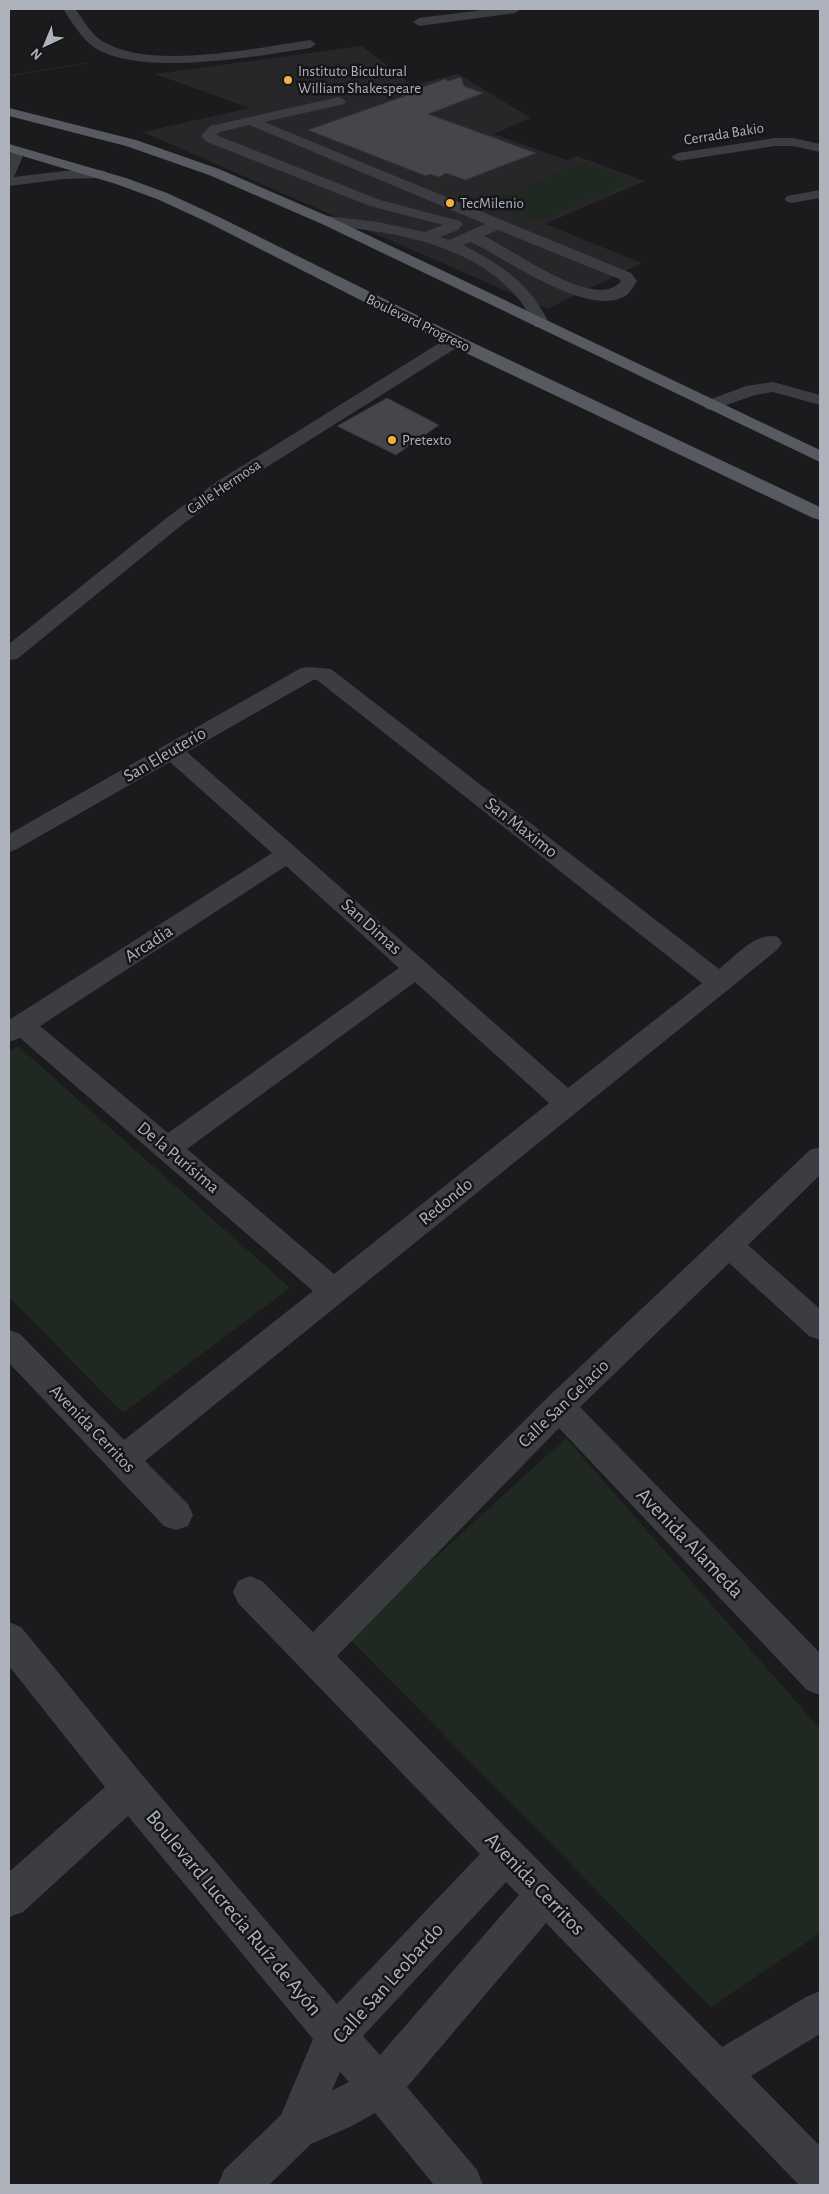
<svg xmlns="http://www.w3.org/2000/svg" width="829" height="2194" font-family="'Alegreya Sans',sans-serif">
<rect width="100%" height="100%" fill="#1b1b1d"/>
<polygon fill="#27272a" points="362,46 412,85 458,74 531,118 494,134 566,160 577,156 645,181 545,224 642,263 547,309 143,132 250,108 155,74"/>
<g fill="#202921">
<polygon points="582,162 635,181 538,222 486,203"/>
<polygon points="18,1046 290,1288 123,1413 9,1297 9,1051"/>
<polygon points="566,1438 820,1729 820,1933 711,2007 348,1637"/>
</g>
<g fill="#45464a" stroke="#353539">
<polygon points="461,77 464,86 483,93 428,114 536,153 465,180 446,173 439,177 430,174 426,176 308,130 405,96 402,95 445,79 449,81"/>
<polygon points="387,398 439,425 396,455 337,426"/>
</g>
<g fill="none" stroke-linecap="round" stroke-linejoin="round">
<polyline stroke="#424449" stroke-width="1" stroke-dasharray="1 2" stroke-linecap="butt" points="9,76 87,63"/>
<g fill="#3c3d42" fill-rule="evenodd">
<path d="M63,9h12c8,10 16,25 27,32 49,30 153,7 208,-1l6,4 -6,4c-52,8 -175,31 -219,-3 -11,-9 -20,-24 -28,-36z"/>
<polygon points="490,9 521,9 515,13 419,26 413,22 419,18"/>
<path d="M339,97l7,4 -2,3 -80,18 367,151 6,8c-3,4 -6,10 -9,13 -36,28 -124,-37 -157,-52l-8,3c37,19 68,39 86,78l-2,4h-12c-6,-10 -10,-21 -18,-30 -46,-53 -123,-66 -190,-71l-5,-2 -3,-3 3,-3 5,-2 51,6 46,10 19,-7 -73,-19 -163,-64 -6,-6 9,-10zM249,125l236,99 -36,16 -9,-3 18,-7 5,-6 -3,-3 -80,-21 -164,-65 4,-3zM498,230l121,49 2,2c-25,32 -110,-33 -137,-45z"/>
<polygon points="775,138 793,138 820,144 820,152 793,146 775,146 678,161 671,157 678,153"/>
<polygon points="18,147 25,151 14,177 64,171 100,170 105,171 107,174 105,177 100,178 64,179 9,186 9,157 13,148"/>
<polygon points="820,190 820,198 792,203 787,202 785,199 787,196"/>
<polygon points="455,336 461,337 463,341 461,345 235,487 183,524 17,659 9,660 9,644 169,516 221,479 449,337"/>
<polygon points="773,382 820,395 820,405 773,392 755,395 712,410 706,409 703,405 706,401 746,386"/>
<path d="M309,667l22,2 388,300c17,-13 37,-38 59,-32l4,6 -4,6 -49,40 -584,472 43,43 5,11 -5,11 -12,4 -12,-4 -155,-163v-33l11,4 104,106 189,-149 -293,-253 -11,4v-22l263,-167 -102,-91 -153,87 -8,3v-18l292,-166zM313,680h4l385,303 -134,105 -381,-336zM286,866l113,102 -231,165 -128,-107zM415,982l134,121 -215,171 -147,-125z"/>
<path d="M820,1147v28l-72,70 72,64v31l-11,-4 -80,-73 -149,144 240,246v42l-13,-5 -248,-262 -222,228 385,391 84,-50 14,-6v43l-69,42 69,70v39h-21l-253,-262 -139,164 70,83 6,15h-49l-59,-72 -23,13 -41,18 -42,41h-51l6,-15 57,-55 32,-76 -185,-223 -105,96 -14,5v-45l96,-85 -96,-121v-44l12,5 122,149 194,228 143,-150 -242,-251 -5,-11 5,-11 12,-5 12,5 51,51 235,-235 262,-247zM506,1882l13,13 -139,160 -17,-19zM340,2072l9,10 -18,9 1,-1z"/>
</g>
<g fill="#585a61" fill-rule="evenodd">
<polygon points="9,108 136,140 219,169 332,218 820,450 820,462 322,224 209,175 126,146 9,116"/>
<polygon points="9,144 126,178 167,193 217,216 461,337 820,507 820,520 813,518 449,345 207,222 157,199 116,184 9,152"/>
</g>
</g>
<g fill="#f3b23d" stroke="#161618" stroke-width="2">
<circle cx="288" cy="80" r="5"/>
<circle cx="450" cy="203" r="5"/>
<circle cx="392" cy="440" r="5"/>
</g>
<g text-anchor="middle" dominant-baseline="central" stroke-width="5" stroke-linejoin="round" paint-order="stroke">
<g font-size="15" fill="#adb2bd" stroke="#161618" text-anchor="start">
<text x="298" y="71">Instituto Bicultural<tspan x="298" dy="17">William Shakespeare</tspan></text>
<text x="460" y="203">TecMilenio</text>
<text x="402" y="440">Pretexto</text>
</g>
<g font-size="15" fill="#adb2bd" stroke="#161618">
<text transform="translate(724 134) rotate(-9)">Cerrada Bakio</text>
<text transform="translate(418 323) rotate(26)">Boulevard Progreso</text>
<text transform="translate(224 487) rotate(-34)">Calle Hermosa</text>
</g>
<g font-size="18" fill="#adb2bd" stroke="#161618">
<text transform="translate(165 755) rotate(-30)">San Eleuterio</text>
<text transform="translate(521 828) rotate(38)">San Maximo</text>
<text transform="translate(371 927) rotate(42)">San Dimas</text>
<text transform="translate(149 944) rotate(-33)">Arcadia</text>
<text transform="translate(178 1158) rotate(40)">De la Purísima</text>
<text transform="translate(446 1202) rotate(-39)">Redondo</text>
<text transform="translate(564 1404) rotate(-44)">Calle San Gelacio</text>
<text transform="translate(92 1429) rotate(46)">Avenida Cerritos</text>
</g>
<g font-size="21" fill="#adb2bd" stroke="#161618">
<text transform="translate(690 1543) rotate(46)">Avenida Alameda</text>
<text transform="translate(535 1884) rotate(46)">Avenida Cerritos</text>
<text transform="translate(234 1913) rotate(50)">Boulevard Lucrecia Ruíz de Ayón</text>
<text transform="translate(388 1983) rotate(-48)">Calle San Leobardo</text>
</g>
</g>
<rect width="829" height="2194" fill="none" stroke="#adb2bd" stroke-width="20"/>
<g transform="translate(45 45) rotate(224)" stroke="#161618" stroke-width="4" paint-order="stroke">
<path d="M0-4L9 19L0 12L-9 19Z" fill="#adb2bd"/>
<text y="-8" font-size="14" font-weight="bold" text-anchor="middle" fill="#adb2bd">N</text>
</g>
</svg>
